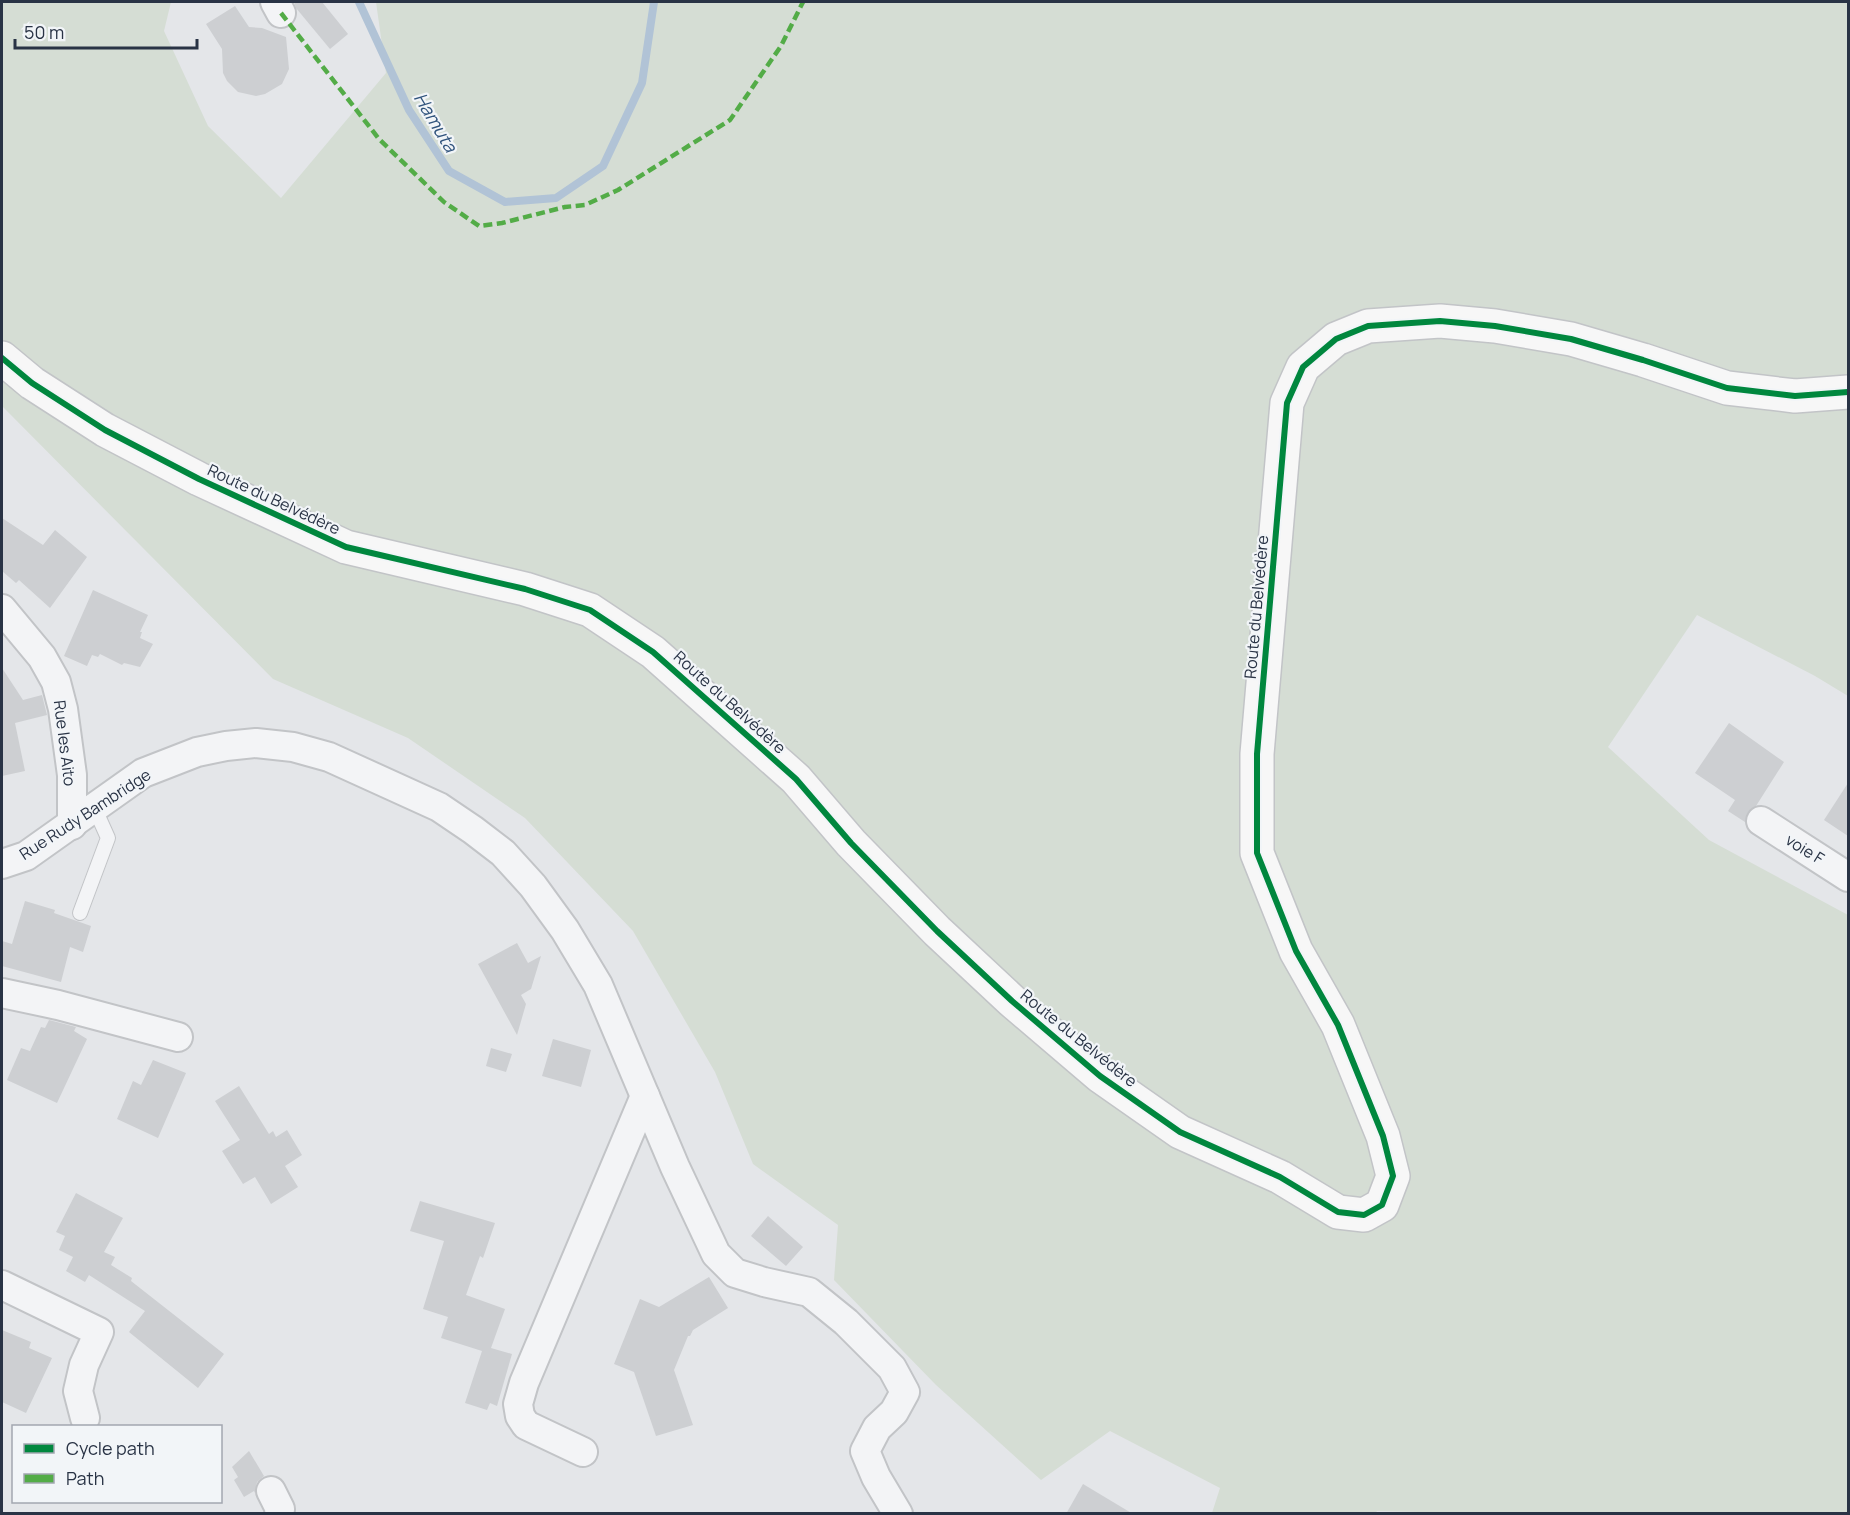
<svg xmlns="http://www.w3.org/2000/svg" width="1850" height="1515" font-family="Manrope,sans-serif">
<rect width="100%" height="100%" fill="#e4e6e9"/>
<polygon fill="#d5ddd4" points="2,2 171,2 164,31 208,126 281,198 386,73 376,2 1848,2 1848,696 1815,676 1697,615 1608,747 1709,840 1848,915 1848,1513 1504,1514 1377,1511 1375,1514 1212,1513 1220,1488 1110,1431 1041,1480 936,1385 834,1280 838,1225 753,1164 715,1072 633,931 525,818 408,738 273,679 2,406"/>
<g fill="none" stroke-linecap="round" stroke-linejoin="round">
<polyline stroke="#b1c3d6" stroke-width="8" points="359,2 409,110 449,171 505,202 556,198 603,166 642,83 654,2"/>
</g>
<g fill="#cdcfd2">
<polygon points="294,2 322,2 348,34 330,49 296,8"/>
<polygon points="235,6 249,27 262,28 286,37 289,69 282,84 265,94 256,96 238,92 227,81 223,73 222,49 206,24"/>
<polygon points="2,518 43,545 55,530 87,557 50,608 19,580 16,583 2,571"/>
<polygon points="93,590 148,615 140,632 142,632 140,638 153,644 140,667 124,663 122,665 100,654 98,657 92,655 87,666 64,656"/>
<polygon points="2,668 23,700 42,695 47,715 15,723 25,771 2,776"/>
<polygon points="1729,723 1784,762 1756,806 1748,812 1745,822 1728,811 1735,800 1695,773"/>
<polygon points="1848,783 1848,836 1824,820"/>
<polygon points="25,901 55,910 54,913 91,926 83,952 70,947 61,982 2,966 2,941 12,944"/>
<polygon points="517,943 528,963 541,956 531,989 521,995 526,1004 517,1035 478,964"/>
<polygon points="49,1020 76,1027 74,1031 87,1039 57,1103 7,1080 21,1048 30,1051 41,1027 45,1028"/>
<polygon points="553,1039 591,1050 581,1087 542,1076"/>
<polygon points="491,1048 512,1054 506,1072 486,1066"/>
<polygon points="153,1060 186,1073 158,1138 117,1119 133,1081 141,1085"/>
<polygon points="239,1086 269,1134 273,1131 276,1137 287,1130 302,1155 285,1166 298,1187 271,1204 255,1177 243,1184 222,1151 240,1140 215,1101"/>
<polygon points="76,1193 123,1218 104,1252 115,1257 111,1265 132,1278 131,1281 224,1354 198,1388 129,1332 145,1311 89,1275 85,1282 66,1271 73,1257 59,1250 65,1236 56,1232"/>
<polygon points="420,1201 495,1223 483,1258 480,1256 466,1295 505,1309 491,1348 512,1354 497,1406 490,1403 487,1410 465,1403 482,1351 441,1338 448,1317 423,1309 444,1241 410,1231"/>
<polygon points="768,1216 803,1247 786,1266 751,1236"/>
<polygon points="709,1277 728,1308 693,1330 690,1336 688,1336 674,1370 693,1425 656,1436 634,1372 614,1364 640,1299 659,1307"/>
<polygon points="2,1330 31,1342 29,1348 52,1358 26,1413 2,1402"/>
<polygon points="249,1451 264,1476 257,1482 255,1493 254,1491 244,1497 234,1480 238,1477 232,1467"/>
<polygon points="1083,1484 1133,1514 1066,1514"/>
</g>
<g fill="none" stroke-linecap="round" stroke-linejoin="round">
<g stroke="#c2c4c7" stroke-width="16">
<polyline id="lane" points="80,913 108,838 95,809"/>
</g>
<g stroke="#c2c4c7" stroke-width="32">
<g id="street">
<polyline points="275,2 281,13"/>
<polyline points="2,609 42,657 56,682 63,709 72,775 72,825"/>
<polyline points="1761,821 1848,877"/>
<polyline points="2,864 26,856 143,773 197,752 226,746 256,743 293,747 329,757 439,807 473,830 503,853 533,886 565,930 598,985 675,1167 716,1254 735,1273 764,1282 809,1292 846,1322 892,1368 905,1392 894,1412 877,1428 865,1451 876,1477 898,1514"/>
<polyline points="2,993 58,1005 178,1037"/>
<polyline points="2,1285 99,1332 84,1365 78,1391 85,1418"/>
<polyline points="583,1452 526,1425 520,1416 518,1404 524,1383 645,1096"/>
<polyline points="271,1491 280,1509 279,1514"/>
</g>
</g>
<g stroke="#c2c4c7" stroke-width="36">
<polyline id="secondary" points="2,358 32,383 105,430 199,479 346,547 525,589 590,610 653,652 796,779 851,843 937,931 1012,1001 1100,1076 1180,1132 1280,1177 1338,1212 1364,1215 1382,1205 1393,1176 1383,1136 1338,1025 1296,951 1257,853 1257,754 1287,403 1303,367 1336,339 1368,326 1440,321 1495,326 1571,339 1643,360 1727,388 1795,396 1848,392"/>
</g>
<use href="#lane" stroke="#f3f4f6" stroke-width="14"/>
<use href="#street" stroke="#f3f4f6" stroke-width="28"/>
<use href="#secondary" stroke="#f7f7f7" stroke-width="33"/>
<polyline stroke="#53ac47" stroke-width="4.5" stroke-dasharray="9 4.5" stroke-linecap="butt" points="281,13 379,139 444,202 479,226 502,223 565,207 585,205 618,190 730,120 781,46 803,2"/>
<g stroke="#f2f5f8" stroke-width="10">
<polyline id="cycleway" points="2,358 32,383 105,430 199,479 346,547 525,589 590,610 653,652 796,779 851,843 937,931 1012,1001 1100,1076 1180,1132 1280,1177 1338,1212 1364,1215 1382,1205 1393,1176 1383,1136 1338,1025 1296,951 1257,853 1257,754 1287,403 1303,367 1336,339 1368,326 1440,321 1495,326 1571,339 1643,360 1727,388 1795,396 1848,392"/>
</g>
<use href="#cycleway" stroke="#00873e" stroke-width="6"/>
</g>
<g text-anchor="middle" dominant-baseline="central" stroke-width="4.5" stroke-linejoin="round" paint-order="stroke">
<g font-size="16" fill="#293345" stroke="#f2f5f8">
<text transform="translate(274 499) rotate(25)">Route du Belvédère</text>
<text transform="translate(1256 607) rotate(-85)">Route du Belvédère</text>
<text transform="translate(730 702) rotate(42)">Route du Belvédère</text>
<text transform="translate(65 743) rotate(83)">Rue les Aito</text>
<text transform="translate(85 814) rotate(-33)">Rue Rudy Bambridge</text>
<text transform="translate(1805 849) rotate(32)">voie F</text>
<text transform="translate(1079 1038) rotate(39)">Route du Belvédère</text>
</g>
<g font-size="18" font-style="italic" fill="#30537c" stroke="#f2f5f8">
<text transform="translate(436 122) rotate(59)">Hamuta</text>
</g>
</g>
<rect width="1850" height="1515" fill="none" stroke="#293345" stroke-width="6"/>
<rect x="12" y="1425" width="210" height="78" fill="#f2f5f8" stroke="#a2a7b0" stroke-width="1.5"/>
<rect x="24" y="1444" width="30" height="9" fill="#00873e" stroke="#a2a7b0" stroke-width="1.5"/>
<text x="66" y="1455" font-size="18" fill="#293345">Cycle path</text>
<rect x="24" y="1474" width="30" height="9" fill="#53ac47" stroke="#a2a7b0" stroke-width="1.5"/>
<text x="66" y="1485" font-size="18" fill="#293345">Path</text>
<path d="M15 39v9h182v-9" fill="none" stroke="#293345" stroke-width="3"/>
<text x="24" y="39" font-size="18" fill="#293345" stroke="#f2f5f8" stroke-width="4.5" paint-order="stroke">50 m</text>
</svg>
